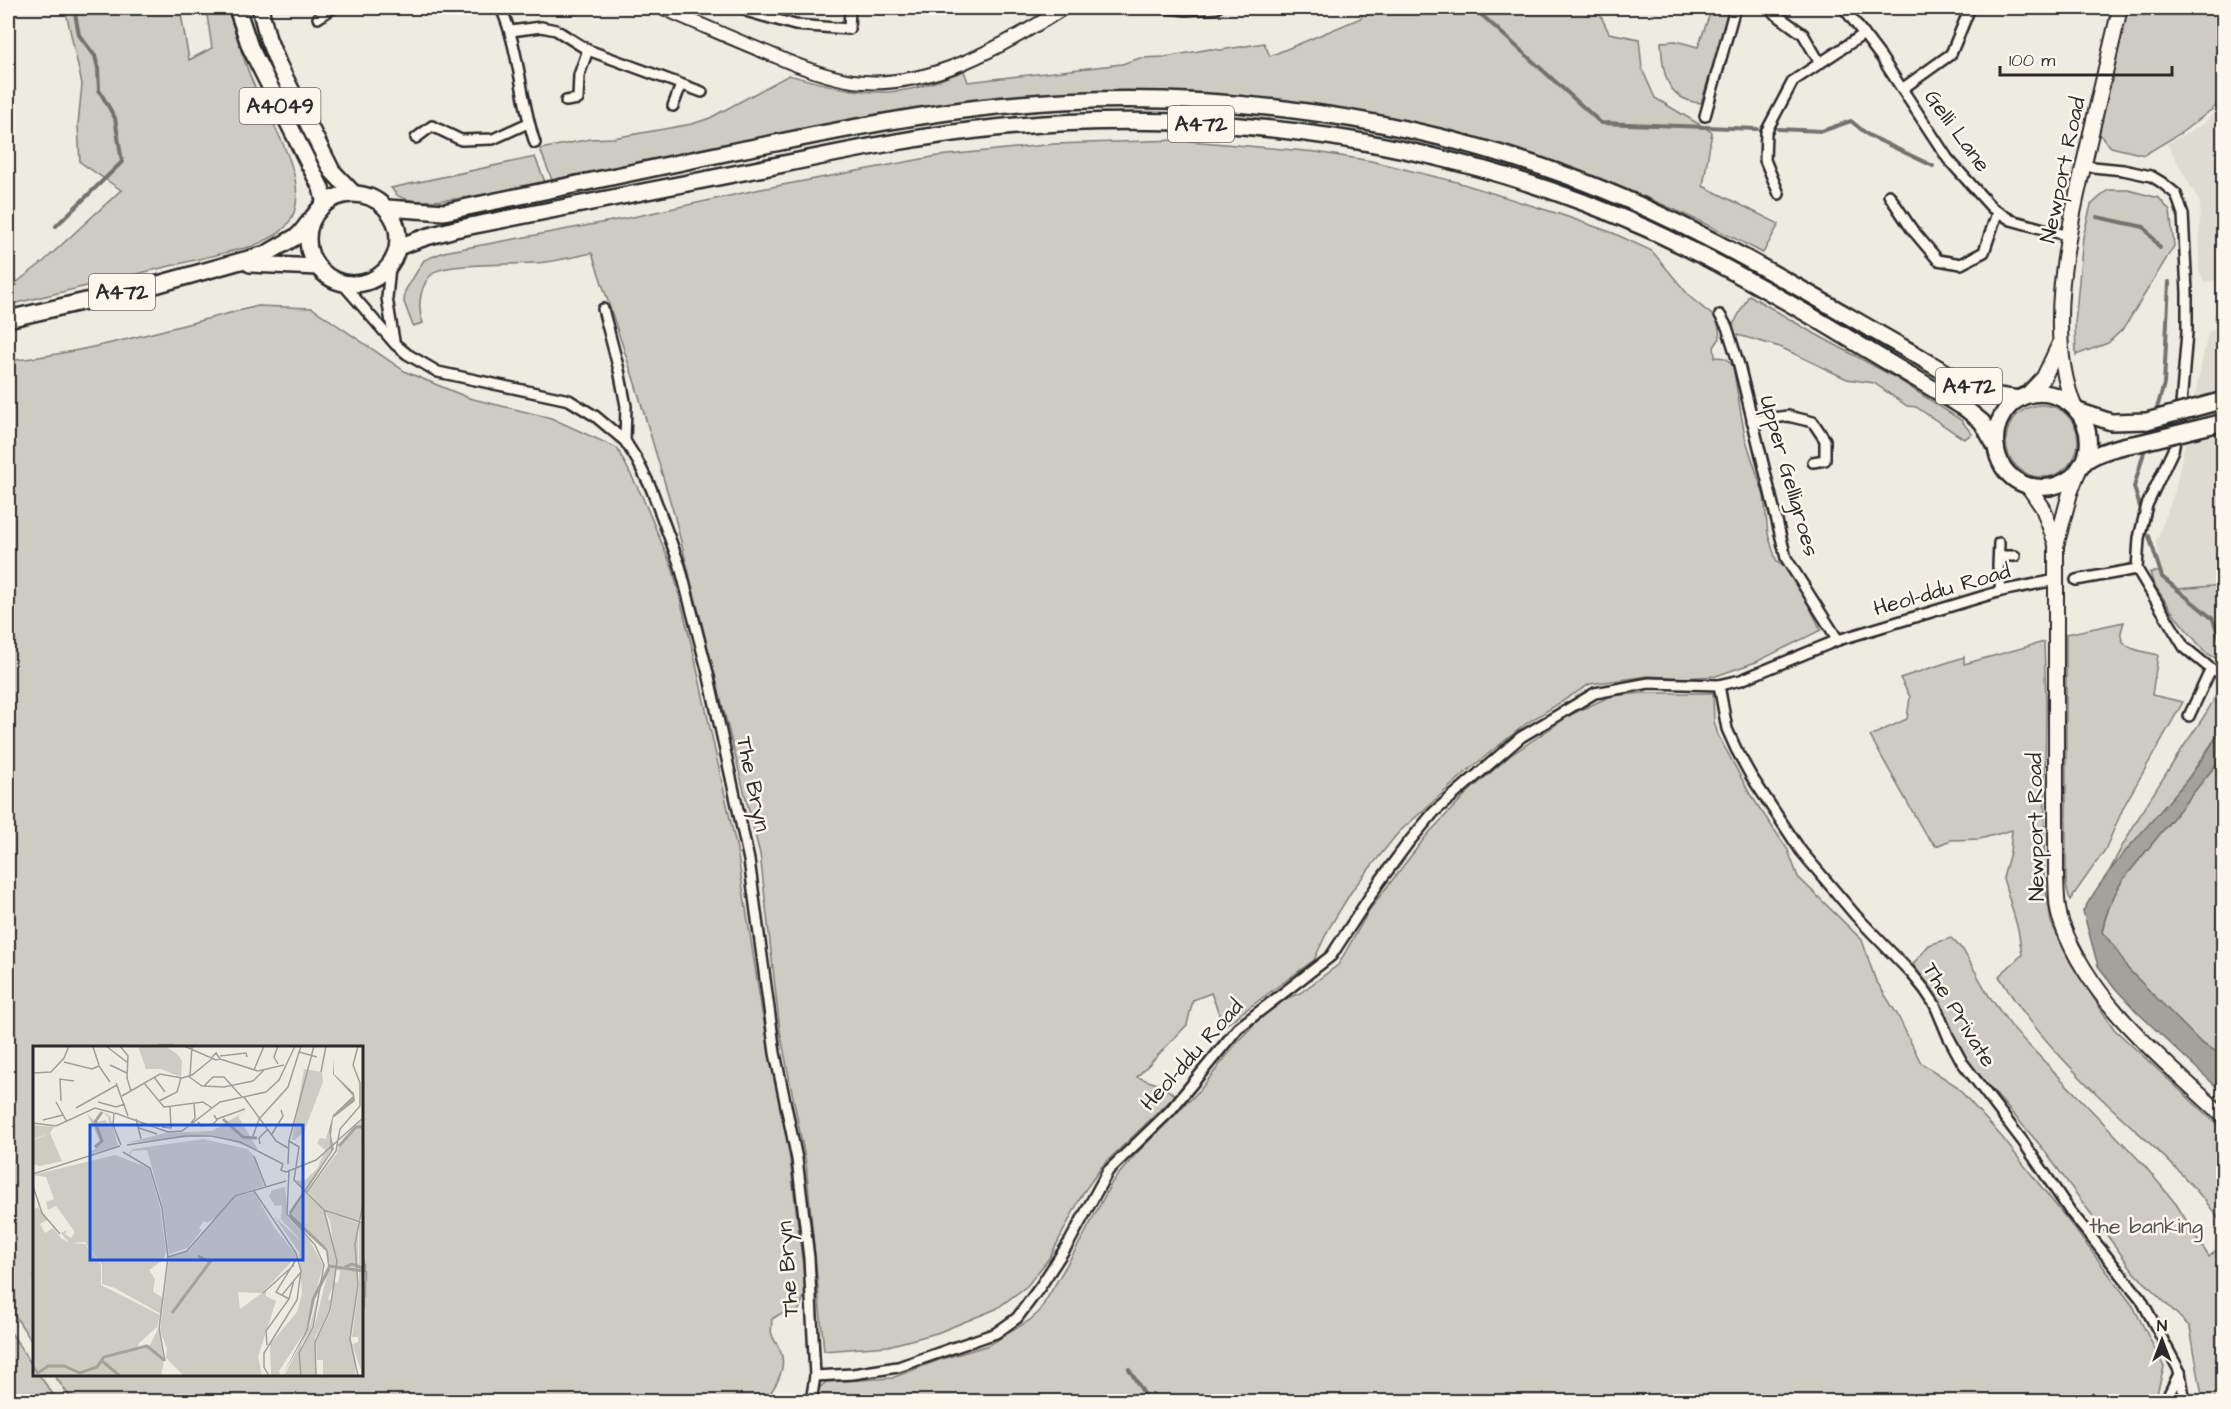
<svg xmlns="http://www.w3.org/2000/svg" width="2231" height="1409" font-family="'Architects Daughter',sans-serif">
<rect width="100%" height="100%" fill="#eeebe0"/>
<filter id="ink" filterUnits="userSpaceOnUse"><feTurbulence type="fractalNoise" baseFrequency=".0167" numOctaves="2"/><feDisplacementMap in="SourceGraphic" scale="12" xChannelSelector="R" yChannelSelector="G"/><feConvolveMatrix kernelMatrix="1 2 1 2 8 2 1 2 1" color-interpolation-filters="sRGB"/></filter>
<g filter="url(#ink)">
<g fill="#dedbd1">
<polygon points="2223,99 2223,279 2204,282 2199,271 2200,203 2167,144 2205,123"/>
<polygon points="2223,303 2223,585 2177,589 2162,577 2156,542 2175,491 2208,333 2219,324 2213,317"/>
</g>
<g fill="#cecbc2" stroke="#7c7b76" stroke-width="1.5">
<path d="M63,8h117l9,52 23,-12 -6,-40h23l1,9c8,22 14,45 23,66 15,34 58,97 39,134 -9,18 -22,21 -39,29l-245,59v-16l35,-27 78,-72 -41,-28 -2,-37 4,-41 -16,-72z"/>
<path d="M1364,8h233l12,25 30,6 3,30 13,29 57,34 -9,54 76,38 -16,29c-232,-124 -493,-180 -756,-156 -74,6 -148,21 -222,36 -78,16 -155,31 -233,47l-12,-31 50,-10 23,-1 79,-14 18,-6 79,-43c40,11 81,23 122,14 18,-4 36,-12 53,-18l4,11 154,-18 18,-6 25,-1 45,-8 11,1 43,-7 6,13 91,-38z"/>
<path d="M1712,8h19l-30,95c-36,-3 -38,-31 -40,-61l15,-1 22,6z"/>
<polygon points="2125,8 2223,8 2223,93 2215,107 2181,133 2144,155 2111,147 2099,134"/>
<path d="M1179,140l137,12 55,9 86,21 108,34 48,17 39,18 39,47 27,22 2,18 -6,9 1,10c10,0 13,1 18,10l12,70 19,59 4,38 8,26 12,9 10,15 23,46 -65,32 -40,14 -32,2 -35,-2 -59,8 -63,39 -55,44 -74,66 -45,56 -24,39 -15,32 -90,66 -13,-33 -18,7 -6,25 -50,52 20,7 19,11 -73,70 -20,28 -33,64 -23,29 -31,23 -59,24 -49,13 -64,5 -18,-188 -26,-132 -20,-177 -86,-340 -39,-131 -43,-130c-15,3 -31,7 -46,9 -22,3 -98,1 -111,10 -16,11 -18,36 -12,51l-10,3 -9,-24 1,-11 19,-31 20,-8 189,-35 128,-28 177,-33 116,-12z"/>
<path d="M535,157l10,25c-30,6 -125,30 -148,13 -2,-2 -4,-5 -6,-7z"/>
<polygon points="2108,190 2128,190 2159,198 2170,211 2174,246 2124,328 2108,343 2076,355 2075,324 2083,237 2091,205"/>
<polygon points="1749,295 1808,330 1896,378 1961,420 1972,434 1964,439 1916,407 1907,406 1874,383 1847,379 1780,347 1734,334 1732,327"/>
<path d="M258,306l54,2 94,64 63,26 82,20 66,30 25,48 31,74 20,81 44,199 25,162 25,123 19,156 -8,21 -18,2 -8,5c-2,20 0,15 8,31 8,18 -5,38 -16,51h-691l-19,-26 308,-1v-326h-328v297l-26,-40v-944c85,-9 167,-35 250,-55z"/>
<circle cx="2042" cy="441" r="36"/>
<polygon points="2150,572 2160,572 2162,577 2177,589 2223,585 2223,662 2206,653 2175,616 2153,583"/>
<path d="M2124,622c-1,4 -4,10 -3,14 1,14 26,16 37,19l-6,40 31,7 -59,104 -19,44 -35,50 -4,-15v-251z"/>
<path d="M2044,642l2,59 -2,175 7,46 20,42 43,65 109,101v95c-34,-51 -81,-87 -124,-129 -37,-36 -74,-76 -100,-120l23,-21 -4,-26 -15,-51 7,-26 2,-22 -32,9 -29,1 -15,6 -12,-14 -54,-96 37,-17 3,-22 -10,-19 64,-21v7z"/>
<path d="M2220,684l3,2v41l-36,53 -78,92c20,-42 46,-81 71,-120 12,-19 34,-46 40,-68z"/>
<polygon points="1643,693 1713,693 1714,721 1718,735 1750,794 1788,850 1798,877 1862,940 1875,979 1897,1014 1921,1063 1955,1085 2001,1136 2074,1228 2133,1306 2164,1367 2155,1401 816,1401 818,1389 826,1382 892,1378 939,1360 989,1345 1030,1320 1039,1312 1083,1237 1112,1182 1136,1154 1200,1090 1239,1040 1265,1013 1285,999 1300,993 1338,965 1370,909 1427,835 1467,793 1511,755 1572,714 1611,696"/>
<path d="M2223,756v303l-6,-7 -16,-9 -73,-74 -26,-36c3,-19 10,-35 20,-52z"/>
<polygon points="1951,938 1963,950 1989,996 2014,1030 2144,1165 2176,1204 2209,1257 2223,1244 2223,1401 2203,1401 2190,1327 2135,1273 2040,1145 1966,1060 1952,1036 1941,1009 1913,964 1929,945"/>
<polygon points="8,1328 34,1368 34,1374 39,1375 58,1401 8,1401"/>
</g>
<path fill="#a4a29a" stroke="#74726e" stroke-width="1.5" d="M2223,727v29l-101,125c-10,17 -17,33 -20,51l12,14 14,23 73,74 16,9 6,7v34l-86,-81 -22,-24 -17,-22 -15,-55c28,-49 68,-87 103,-130 14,-17 25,-36 37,-54z"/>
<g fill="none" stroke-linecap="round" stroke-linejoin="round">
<g stroke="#74726e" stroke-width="4">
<polyline points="1474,8 1601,123 1757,129"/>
<polyline points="1778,129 1822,131 1851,121 1868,135 1933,166"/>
<polyline points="2097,217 2144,227 2160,248"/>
<polyline points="56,226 122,162 115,118 99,90 98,68 95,56 79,35 74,8"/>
<polyline points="2155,415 2164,384 2169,282"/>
<polyline points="2140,507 2134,487 2146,445"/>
<polyline points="2149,536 2162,577 2213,619 2224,651"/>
<polyline points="2218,691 2224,669"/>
<polyline points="1129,1369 1149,1402"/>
</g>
<g stroke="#2b2b2b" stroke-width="14">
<g id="minor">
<path d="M501,8c19,43 19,90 34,135"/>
<polyline points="1168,8 1186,10 1217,8"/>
<polyline points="1844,8 1881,57 1948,159 1992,208 2011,220 2069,236"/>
<polyline points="468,10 472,8"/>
<polyline points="749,12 795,25 849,29 850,8"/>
<polyline points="1774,13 1803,34 1820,63"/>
<polyline points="318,18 333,8"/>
<polyline points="511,31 541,27 556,30 588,50 702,92"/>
<polyline points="1902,89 1951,54 1970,8"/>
<polyline points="566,101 578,99 579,75 588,50"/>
<polyline points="673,106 681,85"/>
<polyline points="1705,116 1735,8"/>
<polyline points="416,138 432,126 461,140 493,139 528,123"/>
<polyline points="2083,166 2123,170 2151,176 2161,182 2176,194 2183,214 2187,292 2187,332 2180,417 2173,450 2147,505 2139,538 2137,569 2184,647 2211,669 2224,674"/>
<polyline points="1779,194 1765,160 1766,132 1793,81 1864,34"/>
<polyline points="1889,195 1911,228 1938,260 1961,264 1984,252 1997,213"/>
<polyline points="390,266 387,298 394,341"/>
<polyline points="342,283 395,344 407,354 438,372 569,400 595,416 625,441 637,460 651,488 680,566 709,677 749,860 775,1053 797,1159 809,1258 815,1376 811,1402"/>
<polyline points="603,309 619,370 626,406 625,441"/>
<polyline points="1720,315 1727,327 1739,365 1786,558 1838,640"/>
<polyline points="1752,421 1788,416 1813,422 1825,440 1825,460 1813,462"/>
<polyline points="1999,543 1998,566 2001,591"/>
<polyline points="1999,556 2015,556"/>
<polyline points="2076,580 2137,569"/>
<polyline points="1719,685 1727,729 1736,749 1751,776 1801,851 1856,916 1912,974 1925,990 1935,1005 1948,1036 1962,1062 2024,1143 2070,1211 2141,1299 2180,1372 2185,1402"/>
<polyline points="2189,716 2211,669"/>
<polyline points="815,1376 853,1374 898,1367 996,1333 1017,1318 1040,1287 1070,1241 1108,1171 1170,1111 1238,1028 1331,956 1380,881 1408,843 1434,812 1521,737 1595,693 1649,683 1719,685 1741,680 1838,640 2001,591 2056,580"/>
<polyline points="2165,1402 2180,1372"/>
</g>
</g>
<g stroke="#2b2b2b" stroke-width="16">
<path id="tertiary" d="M662,8c38,16 75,33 113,48 25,11 51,21 78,25 75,10 150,-35 211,-73"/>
</g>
<g stroke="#2b2b2b" stroke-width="18">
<g id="secondary">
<polyline points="2026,396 2044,377 2059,345"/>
<path d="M2074,406c-31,-78 -4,-181 14,-260 11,-46 21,-92 32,-138"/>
<path d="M2078,472l-8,21 -14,53v333c1,15 0,31 6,45 29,80 102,136 162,193"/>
<polyline points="2028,486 2043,508 2056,544"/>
</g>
</g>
<g stroke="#2b2b2b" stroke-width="20">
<g id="primary">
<polyline points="237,8 250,47 321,188 325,204"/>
<polyline points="260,8 268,39 279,66 332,171 353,193"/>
<circle cx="353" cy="239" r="45"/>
<path d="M387,208l57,4c97,-21 194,-41 291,-61 87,-17 174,-36 262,-45 190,-19 391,4 571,70 118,43 227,110 336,172 23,13 46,28 70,40l24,8 21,3"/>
<path d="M398,247l28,-10 29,-8c102,-20 203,-40 304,-60 78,-16 157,-33 236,-41 220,-22 450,10 653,101 67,31 132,68 195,106 41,25 83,49 123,74l16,13 14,25"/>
<polyline points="250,264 318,267"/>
<polyline points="8,319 155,285 266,254 299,235 314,216"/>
<polyline points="2078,411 2111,422 2147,421"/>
<path d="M2084,463c24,-61 -59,-99 -85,-41 -6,14 -4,32 4,45 15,23 47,27 69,10 5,-4 7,-9 11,-14 12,-11 41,-18 56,-20"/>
</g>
</g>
<use href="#minor" stroke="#fbf7ec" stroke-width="9"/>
<use href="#tertiary" stroke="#fbf7ec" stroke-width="12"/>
<use href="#secondary" stroke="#fbf7ec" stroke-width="14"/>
<use href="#primary" stroke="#fbf7ec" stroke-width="15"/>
<g stroke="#2b2b2b" stroke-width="20" stroke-linecap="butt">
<g id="primary-bridge">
<polyline points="2147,421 2224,400"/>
<polyline points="2139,443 2224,422"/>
</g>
</g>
<use href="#primary-bridge" stroke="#fbf7ec" stroke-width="15"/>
</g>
</g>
<g text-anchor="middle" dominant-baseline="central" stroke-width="5" stroke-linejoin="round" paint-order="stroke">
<g fill="#fbf7ec" stroke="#696865" stroke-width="1.5">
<rect x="239.5" y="88" width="81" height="36" rx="4.5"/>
<rect x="1168" y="106" width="66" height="36" rx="4.5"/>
<rect x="89" y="274" width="66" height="36" rx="4.5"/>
<rect x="1936" y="368" width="66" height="36" rx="4.5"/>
</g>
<g font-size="21" font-weight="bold" fill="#2b2b2b">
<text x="280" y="106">A4049</text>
<text x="1201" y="124">A472</text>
<text x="122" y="292">A472</text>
<text x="1969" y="386">A472</text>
</g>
<g font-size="22" fill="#2b2b2b" stroke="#fbf7ec">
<text transform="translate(1957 131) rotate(54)">Gelli Lane</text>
<text transform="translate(2063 170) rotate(-78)">Newport Road</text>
<text transform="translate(1789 476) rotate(74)">Upper Gelligroes</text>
<text transform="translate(1942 590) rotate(-16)">Heol-ddu Road</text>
<text transform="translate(753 784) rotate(78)">The Bryn</text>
<text transform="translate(2036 827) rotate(-91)">Newport Road</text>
<text transform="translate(1959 1015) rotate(58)">The Private</text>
<text transform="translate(1192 1055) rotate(-48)">Heol-ddu Road</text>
<text transform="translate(788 1269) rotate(-94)">The Bryn</text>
</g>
<g font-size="22" fill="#545351" stroke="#fbf7ec">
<text x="2146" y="1226">the banking</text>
</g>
</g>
<g transform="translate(33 1046)">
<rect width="330" height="330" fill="#eeebe0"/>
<path d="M105,0h27l12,8 5,7 -1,16 -20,-8h-15zM271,23l18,3 1,10 -19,50 -9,8h-3zM214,64l-9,6 20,34 -46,-15 -85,8 38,-10 47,-2zM69,65l8,5 8,30 -31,9 14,-11 -14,-30 9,8 10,-2 4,10 -2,-13zM300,69l-4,15 2,21 -26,39 -10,-10 9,1 13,-12 8,-19 -8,-7 3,-5 6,1zM330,73v82l-5,21 -34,-13 -16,-17 29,-39 1,-8zM0,79l21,2 -4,6 12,28 -22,5 -7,-2v-24l16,-6 -16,5zM170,93l45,10 6,7 10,30 -28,9 -20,22 -9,6 -3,-2 -5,7 3,2 -14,18 -19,6 -6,-47 -16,-57 -15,1 -2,5 -1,-3 4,-4zM82,109l34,13 11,39 6,44 -3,9 -14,10 6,9 -2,13 9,5 -1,17 -46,-26 -13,-4v-19l-13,-17 -4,-6 -14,1 14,1 16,21v20l59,30 -3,12 -19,17 1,6 10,-3 9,-18 6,32 -3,15h-128v-166l5,-3 10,13 -8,4 5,9 8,-5 8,10 8,5 -8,-10 6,-3 -2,4 6,4 4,-6 -19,-26 -8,4 -2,-8 8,-3 -8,-22 -13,-2zM252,141l3,30 22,24 13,24 -17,65 -27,41 2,5h-10l-1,-32 27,-32 5,-18 -3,-42 -25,-36 29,27 -22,-24 1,-14 -7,1 -6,-10 3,-6zM221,146l20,35 23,29 -35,37 -24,-1 2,17 26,-19v6l10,5 -18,56 4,19h-78l-18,-18 1,-10 -7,-17 9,-74 20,-6 45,-54zM273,146l16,15 6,14 9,46 -3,15 4,1 2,-12 -3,-1 -7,-49 -5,-10 33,12v59l-8,57 6,22 -1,15h-32v-16h-6l-1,-19 15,-30 3,-28 -6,16 3,2 -1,8 -15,29v38h-13l-3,-22 16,-30 15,-60 -6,-19 -33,-31zM326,177l4,1v152l-11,-32 6,-2v-5h-6l7,-52zM286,246l-7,35 -11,18 -1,31h-16l26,-51z" fill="#cecbc2"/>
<path d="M301,13v15l20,19 1,8 -22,17 -2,18 3,13 -43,65 33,31 4,6 2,19 -15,29 -7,31 -26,46 24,-46 6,-32 16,-32 -2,-15 -36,-33 -1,-6 42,-61 -2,-21 4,-15 20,-19 -20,-22z" fill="#a4a29a"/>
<path fill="none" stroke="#a4a29a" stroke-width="3" d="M190,73l20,18 14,1M306,100l17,-19h7M62,101l7,-6 -7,-19 7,-10M296,220l34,5M312,221l7,-3 11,4M139,267l38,-51 -12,-6M69,315l18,15M0,321l5,6 10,-7h16l16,7 17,-6 7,-10 43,-11 17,14"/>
<path fill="none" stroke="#a09e98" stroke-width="1.5" d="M73,0l22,17M87,0l8,10 -1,22 4,13M151,0l32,14 4,-1 -4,-6 -4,4M245,0l-4,11 4,7M60,1l6,18M266,6l18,5M187,10l26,-3 1,4M187,13l38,12 26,-6M31,16l28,7 7,-3 11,16M77,19l17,8M221,24l10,-24M288,26l5,-26M0,27l18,-1 13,-14 5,-12M155,30l14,10 22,1 29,-6 11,-11M157,30l2,-30M121,31l11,15M83,37l12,33M111,37l20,24 39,-5 9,6M171,40l9,-9h11l18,20M89,50l38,-22 22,4 10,-3 21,-17M211,51l32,44 12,7M28,55l-1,-22 14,2M126,55l18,-9 4,-14M23,56l11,20M65,56l18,5 9,-3M43,62l41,-23M81,67l-1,12 8,20M82,67l53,19 14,-1 38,-29 46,-10 13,-12 16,-34M227,72l28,-31 13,-41M103,73l5,20M184,73l28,-10M10,74l20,-5M165,76l3,4 12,-2 4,-4 -3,-5M0,77l23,3 39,-18 19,5M158,77l4,-5 -1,-15M129,81l9,1 -1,-21M106,82l18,6M239,88l11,-18 -2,-6M220,90l7,-19M256,95l10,6 -5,33 30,30 13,51 -7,49 -15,32 1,34M227,98l-1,-6 9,-9M94,99l58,-9h26l29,6 43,22M90,106l27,16 12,40 6,49 -9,72 6,32M221,110l12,31M250,118l-2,6 5,2 30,-12 47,-42M255,118l1,-23 25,-95M256,124l-2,44 28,31 9,20 -11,62 -14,26 2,23M0,128l87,-28M0,140l9,27 18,21M221,145l42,62 5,18 -4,29 -33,53v14l5,9M274,146l29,-41 4,-22 20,-23v-23l-7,-18 5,-19M291,164l39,13M135,211l19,-6 48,-55 51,-15M230,247l31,-28M249,249l19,-23M256,253l-13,-7 21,-34M234,299l-1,-14 23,-32 5,-19M325,330l-8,-37 8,-54 -3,-41 8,-41"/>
<path fill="#1d4ed8" fill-opacity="0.15" stroke="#1d4ed8" stroke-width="3" d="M57,79h213v135h-213z"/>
<rect width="330" height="330" fill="none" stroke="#2b2b2b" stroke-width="3"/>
</g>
<rect width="2231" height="1409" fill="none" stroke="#fbf7ec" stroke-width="30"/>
<rect x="15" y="15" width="2201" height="1379" fill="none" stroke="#2b2b2b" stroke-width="2" filter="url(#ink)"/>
<g transform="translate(2162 1340)" stroke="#fbf7ec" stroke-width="4.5" paint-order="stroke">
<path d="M0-4.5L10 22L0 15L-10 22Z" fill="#2b2b2b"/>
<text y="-9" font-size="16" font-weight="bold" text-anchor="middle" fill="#2b2b2b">N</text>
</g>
<path d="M2000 66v9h172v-9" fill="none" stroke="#2b2b2b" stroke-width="3"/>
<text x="2009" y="66" font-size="18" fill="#2b2b2b" stroke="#fbf7ec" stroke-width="4.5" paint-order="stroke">100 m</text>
</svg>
